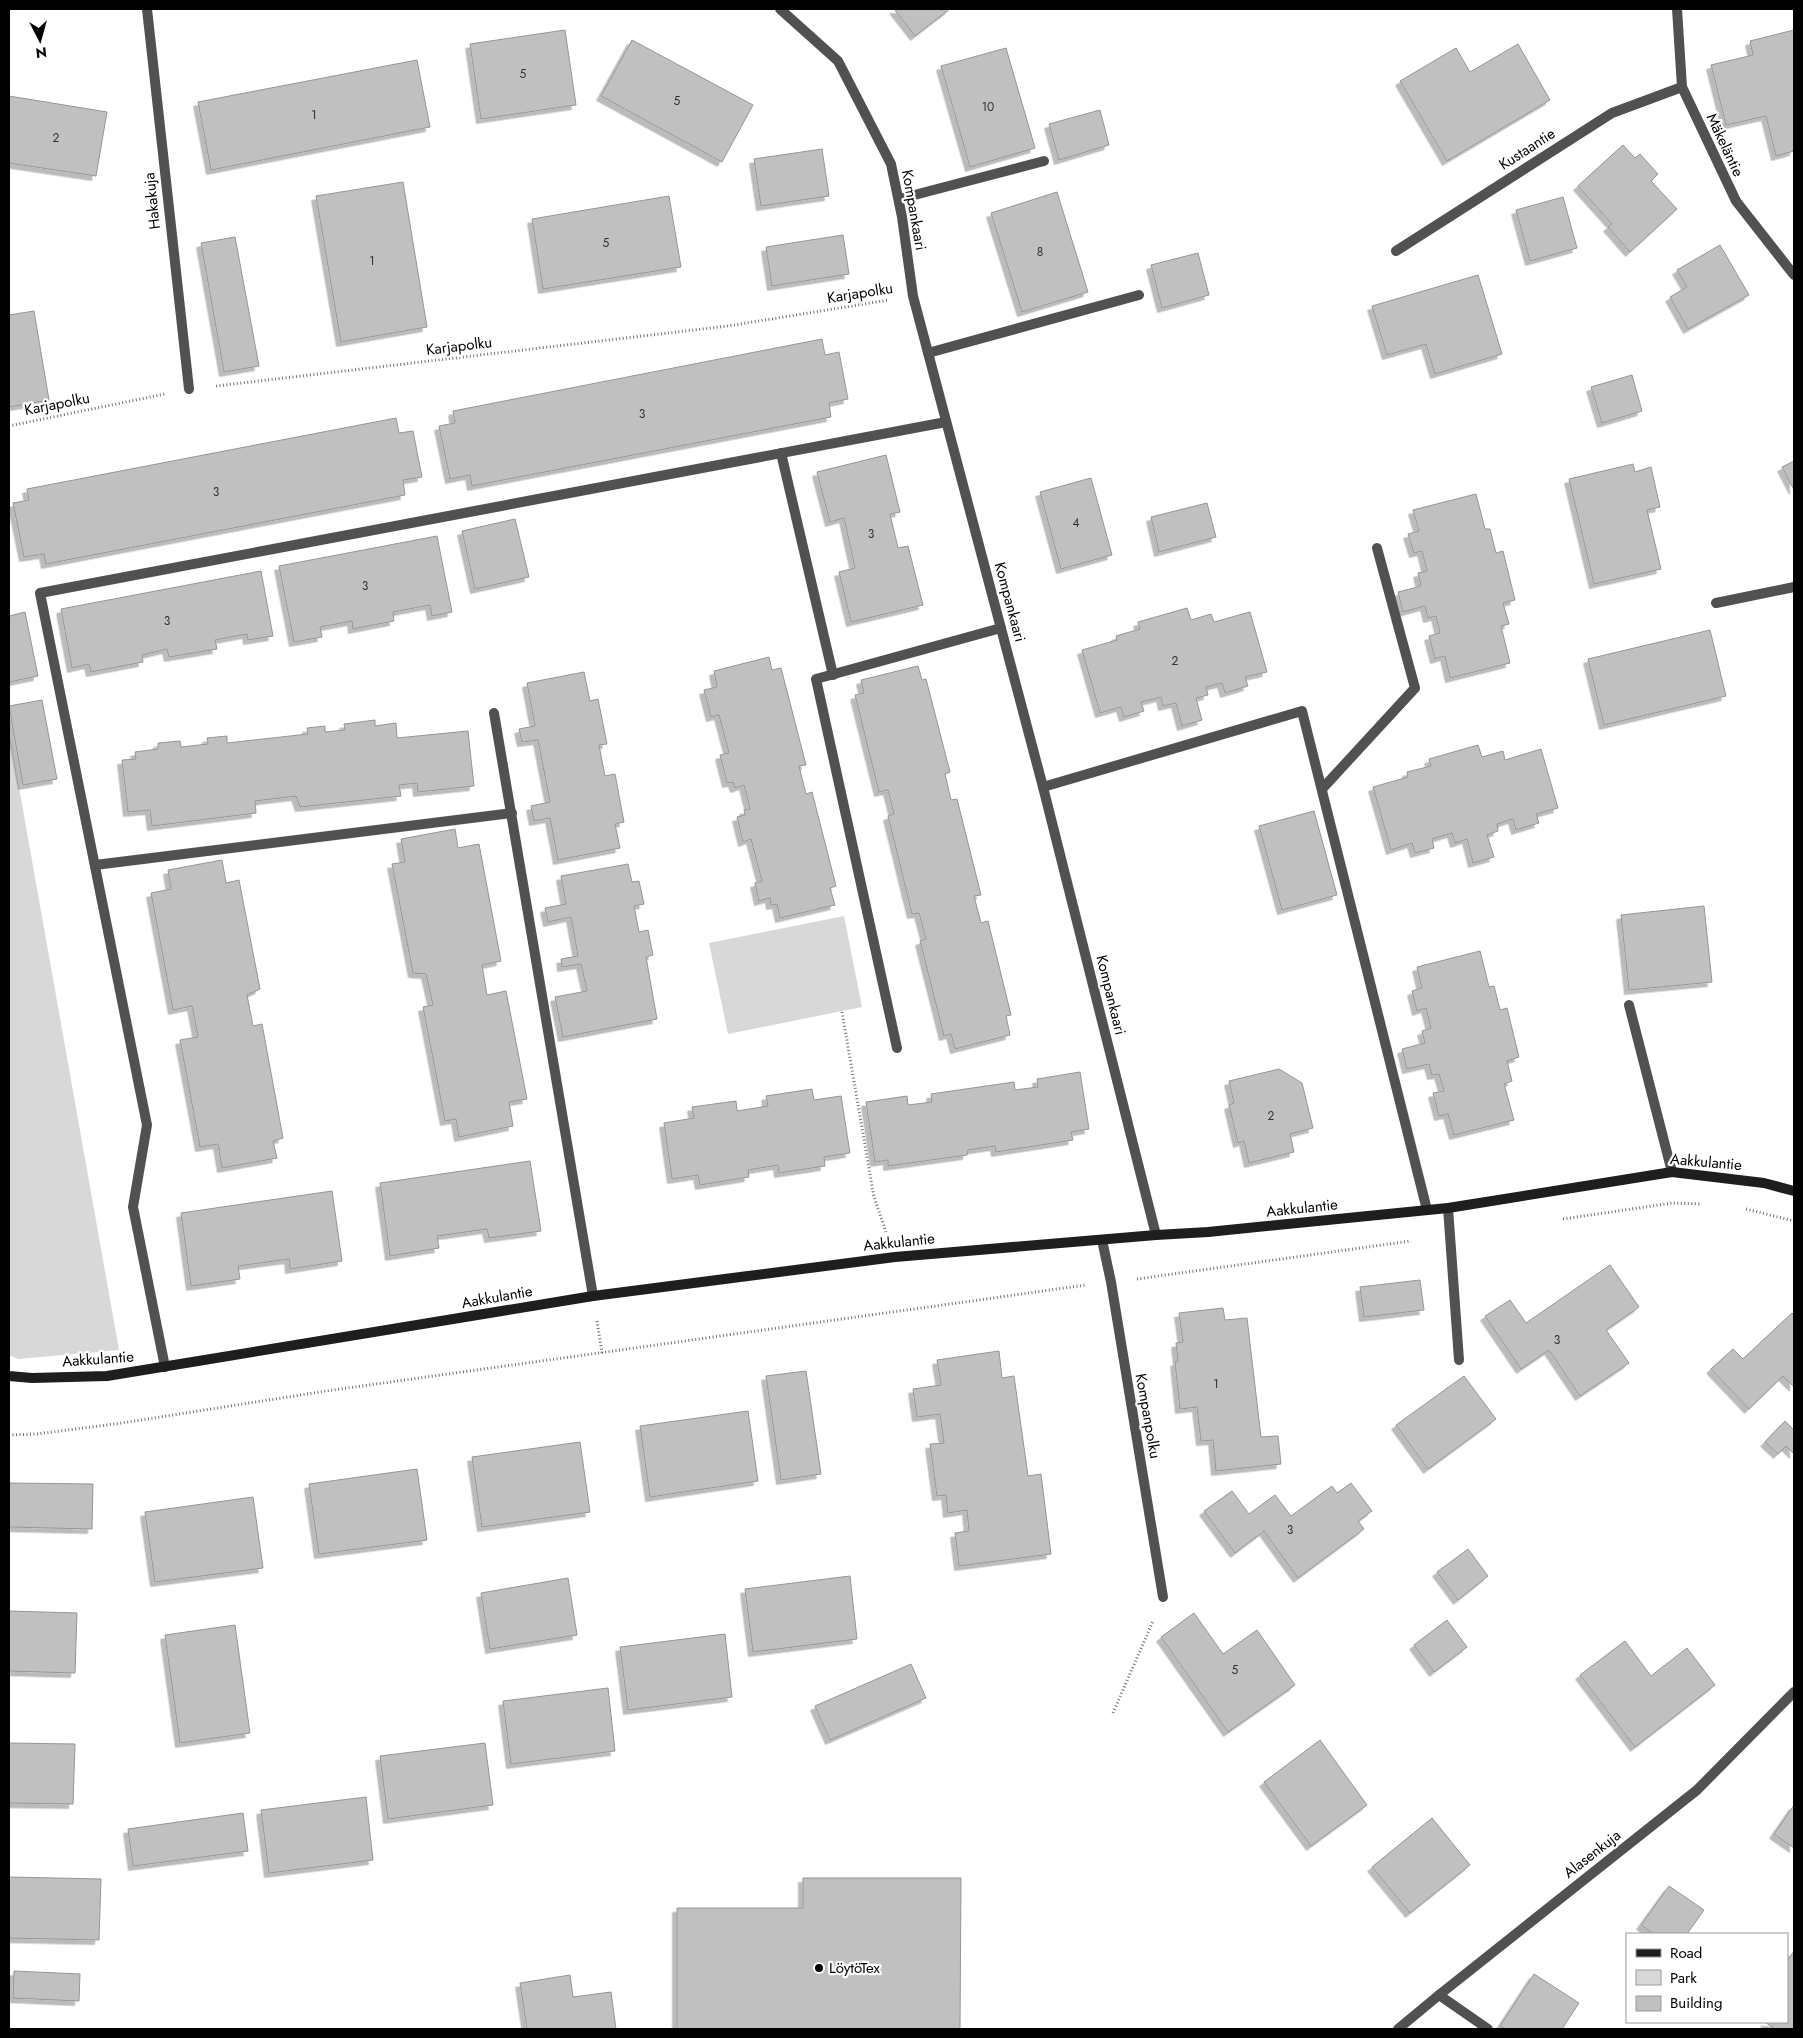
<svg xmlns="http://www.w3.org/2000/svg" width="1803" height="2038" font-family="Jost,sans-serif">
<defs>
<filter id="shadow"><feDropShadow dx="-4.5" dy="4.5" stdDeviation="0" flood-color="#0004"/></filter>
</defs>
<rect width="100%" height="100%" fill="#fff"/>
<g fill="#d8d8d8">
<polygon points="9,731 119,1350 18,1359 9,1355"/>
<polygon points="844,916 862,1007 728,1034 709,943"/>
</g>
<g fill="#c0c0c0" stroke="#959595" filter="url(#shadow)">
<polygon points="894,9 950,9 915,36"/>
<polygon points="565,30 576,105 481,119 470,44"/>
<polygon points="1794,30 1794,151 1776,156 1766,116 1726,125 1711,65 1753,55 1750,41"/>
<polygon points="632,40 753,105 722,162 601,96"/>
<polygon points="1518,44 1550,100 1447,161 1400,81 1456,48 1470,72"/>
<polygon points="1006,48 1035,148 970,167 941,66"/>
<polygon points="417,60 430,127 211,170 198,102"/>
<polygon points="9,96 107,112 96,176 9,163"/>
<polygon points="1100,110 1109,145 1059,160 1049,124"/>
<polygon points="1623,145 1635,158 1640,154 1658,174 1651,181 1677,209 1630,252 1608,227 1612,224 1578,186"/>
<polygon points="822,149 829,196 761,206 754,159"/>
<polygon points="403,182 427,327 341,342 316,196"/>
<polygon points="1057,192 1088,292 1022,312 991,213"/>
<polygon points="669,196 681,267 543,289 532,219"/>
<polygon points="1563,197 1577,248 1530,261 1516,210"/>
<polygon points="843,235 849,274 772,286 766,247"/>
<polygon points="235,237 259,366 224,372 201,243"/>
<polygon points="1720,245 1749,295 1688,329 1670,297 1687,287 1677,270"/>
<polygon points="1198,253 1209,295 1162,308 1151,265"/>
<polygon points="1478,275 1502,354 1435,374 1426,344 1387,355 1372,306"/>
<polygon points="34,311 49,400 9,407 9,315"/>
<polygon points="822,339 825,355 839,352 848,399 829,403 831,417 472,486 470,475 450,479 439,426 455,423 453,411"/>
<polygon points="1632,375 1642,411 1602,423 1591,387"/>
<polygon points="396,418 399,433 413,431 422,477 403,480 405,495 46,564 44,554 24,557 13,503 29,500 27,489"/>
<polygon points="886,455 900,512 890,514 898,548 908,546 923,605 851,622 839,572 855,568 844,518 830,522 817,472"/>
<polygon points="1794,461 1794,490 1782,467"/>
<polygon points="1633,464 1635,472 1651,467 1660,507 1647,510 1661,569 1594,584 1569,479"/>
<polygon points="1091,478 1112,555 1061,569 1040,492"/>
<polygon points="1476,494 1485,529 1490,529 1496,553 1503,551 1515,600 1503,603 1509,624 1501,626 1510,663 1450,678 1445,656 1435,659 1429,636 1440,633 1436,616 1428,618 1425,606 1403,612 1398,592 1421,586 1418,573 1427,571 1422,551 1414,553 1408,534 1419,531 1413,510"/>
<polygon points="1207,503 1216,537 1159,552 1151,517"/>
<polygon points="515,519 529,577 475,589 462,531"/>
<polygon points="437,536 452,612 432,616 430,605 393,612 394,621 353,629 352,621 320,627 322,637 294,642 279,566"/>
<polygon points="261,571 273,636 248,640 247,634 215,640 217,649 169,657 167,649 142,655 143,662 91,672 89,664 72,668 61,609"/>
<polygon points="1187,608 1191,620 1211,614 1214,622 1250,612 1267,672 1245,677 1248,686 1225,693 1222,683 1206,687 1208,695 1196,698 1202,720 1182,726 1176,703 1163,706 1161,697 1141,702 1144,711 1124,717 1121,707 1100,713 1082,650 1117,640 1116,636 1140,629 1138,622"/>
<polygon points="25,612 38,676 9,682 9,616"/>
<polygon points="1710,630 1726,696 1604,725 1588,659"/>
<polygon points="769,657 772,670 781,668 806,765 799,766 806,794 812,792 836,886 830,888 835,905 780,918 777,904 771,905 770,898 759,901 755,883 762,881 751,839 743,842 737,817 745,815 744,810 750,809 744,785 735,788 733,782 727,783 720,755 729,753 719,715 711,717 704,690 717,687 714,671"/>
<polygon points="918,666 922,680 926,679 950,772 945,774 951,800 957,799 981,895 974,896 981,923 988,921 1011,1015 1006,1016 1010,1035 955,1049 951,1034 944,1036 920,941 926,939 919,913 912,914 888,816 894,814 888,790 879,792 855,695 864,693 861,680"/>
<polygon points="584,672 590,701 598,699 607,744 599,745 605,776 615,774 624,822 615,824 620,848 558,860 550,818 534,821 531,806 550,802 538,740 522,742 519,729 535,726 527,683"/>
<polygon points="42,700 57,779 23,785 9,706"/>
<polygon points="375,720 375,726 396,723 397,738 468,731 474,786 418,792 417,783 399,785 401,796 300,807 296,796 255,801 256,813 152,826 150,810 128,812 122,760 136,759 135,752 158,749 158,743 180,741 181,747 208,744 207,738 227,736 227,743 308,734 307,728 325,726 325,732 345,730 344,724"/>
<polygon points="1478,745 1482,757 1503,751 1505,760 1541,749 1558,808 1536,814 1539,823 1516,830 1513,819 1497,824 1498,831 1487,835 1494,857 1473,863 1467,839 1455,843 1452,833 1432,839 1434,848 1415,853 1412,843 1391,850 1373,787 1408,777 1407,772 1431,766 1429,759"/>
<polygon points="1314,811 1337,895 1282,910 1259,826"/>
<polygon points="455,829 458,848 479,844 501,961 482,965 487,995 506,991 527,1099 509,1102 513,1126 459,1137 456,1119 445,1121 423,1007 433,1005 426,974 413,973 392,864 405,862 401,839"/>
<polygon points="222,860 226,883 239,880 260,989 247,995 253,1026 262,1024 283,1138 273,1141 277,1158 222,1168 218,1144 200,1147 180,1040 198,1037 192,1006 173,1010 151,893 171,889 168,870"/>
<polygon points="628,864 632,882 639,881 644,904 634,906 639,932 648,930 653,955 646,957 657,1019 563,1037 555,997 587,991 581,964 562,967 561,959 578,956 571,917 548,922 545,908 566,904 561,876"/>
<polygon points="1704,906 1712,982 1629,990 1621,915"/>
<polygon points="1480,951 1489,987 1494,986 1500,1010 1507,1008 1519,1057 1507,1061 1512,1081 1504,1084 1514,1120 1454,1135 1448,1114 1439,1116 1433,1093 1444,1091 1439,1074 1432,1075 1429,1064 1407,1069 1402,1049 1425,1043 1422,1031 1431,1028 1426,1008 1417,1011 1412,991 1422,988 1417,967"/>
<polygon points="1279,1069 1302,1083 1313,1128 1290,1134 1294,1152 1249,1163 1244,1141 1238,1143 1229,1105 1234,1103 1229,1081"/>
<polygon points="1080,1072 1089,1129 1071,1132 1073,1140 996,1152 995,1146 968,1150 967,1155 888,1166 888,1160 875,1162 866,1102 907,1096 908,1105 932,1102 931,1094 1014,1082 1015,1090 1038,1087 1037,1079"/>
<polygon points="812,1089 814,1100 841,1096 850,1153 824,1157 825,1166 779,1173 778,1165 748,1170 749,1177 700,1185 698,1175 672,1179 664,1123 694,1118 692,1107 736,1101 737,1111 768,1106 766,1096"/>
<polygon points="530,1161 541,1231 489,1238 487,1229 437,1236 439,1248 390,1256 380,1183"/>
<polygon points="332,1191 342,1261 290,1269 289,1259 238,1266 240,1279 191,1286 181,1213"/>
<polygon points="1610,1265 1639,1307 1606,1330 1629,1363 1580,1396 1549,1350 1521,1369 1485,1316 1510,1300 1526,1323"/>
<polygon points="1420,1280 1424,1310 1364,1317 1360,1287"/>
<polygon points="1223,1308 1225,1320 1247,1318 1261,1437 1278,1436 1281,1464 1216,1471 1213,1440 1201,1441 1197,1407 1180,1409 1175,1362 1178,1361 1176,1343 1183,1342 1179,1313"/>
<polygon points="1792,1313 1794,1315 1794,1387 1783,1376 1749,1409 1711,1369 1733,1349 1743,1359"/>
<polygon points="999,1351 1002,1378 1014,1376 1028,1476 1041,1474 1051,1554 959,1566 955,1533 969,1531 967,1510 948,1513 946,1495 937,1496 930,1444 944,1443 940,1414 917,1417 913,1389 941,1385 937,1360"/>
<polygon points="806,1371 821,1474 781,1480 766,1376"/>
<polygon points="1464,1376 1496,1419 1428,1469 1396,1425"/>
<polygon points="748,1411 758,1481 650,1497 640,1426"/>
<polygon points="1785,1421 1794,1430 1794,1454 1786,1446 1778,1454 1765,1442"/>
<polygon points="580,1442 590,1512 482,1527 472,1457"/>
<polygon points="417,1469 427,1540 319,1554 309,1484"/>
<polygon points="9,1483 93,1484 92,1529 9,1527"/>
<polygon points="1351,1483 1372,1511 1358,1521 1364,1529 1298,1578 1264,1531 1235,1553 1204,1511 1232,1491 1249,1514 1275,1495 1291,1516 1332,1486 1337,1493"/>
<polygon points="253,1497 263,1568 155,1582 145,1512"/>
<polygon points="1468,1549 1488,1576 1458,1600 1437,1572"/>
<polygon points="850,1576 857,1639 753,1652 745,1589"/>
<polygon points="568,1578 577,1635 490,1649 481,1593"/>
<polygon points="9,1611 77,1613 75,1673 9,1671"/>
<polygon points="1194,1613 1223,1654 1257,1630 1295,1685 1228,1732 1161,1637"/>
<polygon points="1447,1620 1467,1647 1434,1672 1414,1645"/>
<polygon points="235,1625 250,1733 180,1743 165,1635"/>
<polygon points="725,1634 732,1697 628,1710 620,1647"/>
<polygon points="1625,1641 1651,1676 1687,1648 1715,1685 1635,1747 1580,1675"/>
<polygon points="911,1664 926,1698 830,1740 815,1706"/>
<polygon points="608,1688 615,1751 511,1764 503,1701"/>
<polygon points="1320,1740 1367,1805 1311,1846 1264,1782"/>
<polygon points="9,1743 75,1744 73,1804 9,1803"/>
<polygon points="485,1743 493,1805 388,1819 380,1756"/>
<polygon points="366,1797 373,1860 269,1873 261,1810"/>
<polygon points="1794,1805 1794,1848 1774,1834"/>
<polygon points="243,1813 248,1851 133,1866 128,1829"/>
<polygon points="1432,1818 1470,1865 1410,1913 1372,1867"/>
<polygon points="9,1877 101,1879 99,1940 9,1938"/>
<polygon points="803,1878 961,1878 960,2028 962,2029 677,2029 677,1908 803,1908"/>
<polygon points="1669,1886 1704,1910 1687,1934 1654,1934 1641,1925"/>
<polygon points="1794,1951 1794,2029 1775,2029 1765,2022 1787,2022 1787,1961"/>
<polygon points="14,1971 80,1974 79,2001 13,1998"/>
<polygon points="1534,1974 1579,2003 1562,2029 1505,2029 1500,2026"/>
<polygon points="570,1975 573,1997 611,1992 616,2029 527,2029 520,1983"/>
</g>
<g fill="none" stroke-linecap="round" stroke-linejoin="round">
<g stroke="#737373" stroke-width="3" stroke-dasharray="1 2.5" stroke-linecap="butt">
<polyline points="216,386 728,326 889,300"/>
<polyline points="9,426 165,394"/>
<polyline points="842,1012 874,1197 886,1232"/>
<polyline points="1746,1209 1794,1221"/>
<polyline points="1563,1219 1672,1203 1701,1204"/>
<polyline points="1137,1279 1411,1241"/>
<polyline points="597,1321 602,1353"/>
<polyline points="9,1435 37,1434 122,1423 326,1391 1086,1285"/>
<polyline points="1113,1713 1153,1621"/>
</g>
<g stroke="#515151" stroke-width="10">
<polyline points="899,199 1044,161"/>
<polyline points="928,353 1139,295"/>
<polyline points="781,453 833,675"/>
<polyline points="1716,603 1794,587"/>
<polyline points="494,713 593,1296"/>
<polyline points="1043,787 1302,711 1427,1210"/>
<polyline points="1322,789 1415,688 1377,548"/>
<polyline points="95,865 512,813"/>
<polyline points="1629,1005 1672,1172"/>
<polyline points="897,1048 816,679 1001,628"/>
<polyline points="1448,1208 1459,1360"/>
<polyline points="165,1367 133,1207 147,1125 40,593 946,422"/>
<polyline points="1439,1995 1488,2029"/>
</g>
<g stroke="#515151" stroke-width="10">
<polyline points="147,9 189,389"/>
<polyline points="780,9 838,61 891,164 902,217 913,296 1043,787 1156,1235"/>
<polyline points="1677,9 1682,87 1736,201 1794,275"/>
<polyline points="1396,251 1612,113 1682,87"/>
<polyline points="1102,1240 1111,1282 1163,1597"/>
<polyline points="1398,2029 1439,1995 1697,1790 1794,1692"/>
</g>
<polyline stroke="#1e1e1e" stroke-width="10" points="9,1376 32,1378 107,1376 593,1296 895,1257 1156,1235 1208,1232 1448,1208 1672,1172 1764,1183 1794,1191"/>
</g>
<circle fill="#000" stroke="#fff" stroke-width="2" cx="819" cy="1968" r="5"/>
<g text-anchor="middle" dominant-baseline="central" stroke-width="4.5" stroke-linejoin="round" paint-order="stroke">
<g font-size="12" fill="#303030">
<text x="523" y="74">5</text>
<text x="677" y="101">5</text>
<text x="988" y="107">10</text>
<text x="314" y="115">1</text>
<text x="56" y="138">2</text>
<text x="606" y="243">5</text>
<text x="1040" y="252">8</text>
<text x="372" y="261">1</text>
<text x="642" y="414">3</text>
<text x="216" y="492">3</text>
<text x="1076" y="523">4</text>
<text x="871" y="534">3</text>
<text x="365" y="586">3</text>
<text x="167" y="621">3</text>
<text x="1175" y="661">2</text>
<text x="1271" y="1116">2</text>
<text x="1557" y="1340">3</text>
<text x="1216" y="1384">1</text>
<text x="1290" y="1530">3</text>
<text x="1235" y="1670">5</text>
</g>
<g font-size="15" fill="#000" stroke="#fff">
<text transform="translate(1725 145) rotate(65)">Mäkeläntie</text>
<text transform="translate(1527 149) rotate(-33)">Kustaantie</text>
<text transform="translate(152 201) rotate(-96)">Hakakuja</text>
<text transform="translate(914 210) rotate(80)">Kompankaari</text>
<text transform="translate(860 293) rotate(-9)">Karjapolku</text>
<text transform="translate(459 346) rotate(-7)">Karjapolku</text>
<text transform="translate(57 404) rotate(-11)">Karjapolku</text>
<text transform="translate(1010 602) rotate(75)">Kompankaari</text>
<text transform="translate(1111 995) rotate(76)">Kompankaari</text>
<text transform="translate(1706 1162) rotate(5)">Aakkulantie</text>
<text transform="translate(1302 1208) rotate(-6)">Aakkulantie</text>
<text transform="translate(899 1242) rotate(-6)">Aakkulantie</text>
<text transform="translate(497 1297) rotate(-10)">Aakkulantie</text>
<text transform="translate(98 1359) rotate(-4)">Aakkulantie</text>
<text transform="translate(1148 1416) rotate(80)">Kompanpolku</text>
<text transform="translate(1592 1854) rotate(-38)">Alasenkuja</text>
</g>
<g font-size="15" fill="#000" stroke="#fff" text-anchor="start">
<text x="829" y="1968">LöytöTex</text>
</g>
</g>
<rect width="1803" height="2038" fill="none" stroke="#000000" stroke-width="20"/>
<rect x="1626" y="1933" width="162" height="90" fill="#ffffff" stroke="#999999"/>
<rect x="1636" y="1949" width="25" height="8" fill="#1e1e1e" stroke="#999999"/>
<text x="1670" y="1958" font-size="15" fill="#000000">Road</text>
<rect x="1636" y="1970" width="25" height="15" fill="#d8d8d8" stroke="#999999"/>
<text x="1670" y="1983" font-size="15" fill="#000000">Park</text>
<rect x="1636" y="1996" width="25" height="15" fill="#c0c0c0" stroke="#999999"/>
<text x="1670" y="2008" font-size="15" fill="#000000">Building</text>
<g transform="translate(40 40) rotate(174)" stroke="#ffffff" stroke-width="4" paint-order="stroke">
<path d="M0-4L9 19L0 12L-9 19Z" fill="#000000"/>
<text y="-8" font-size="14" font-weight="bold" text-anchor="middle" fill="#000000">N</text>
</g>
</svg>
